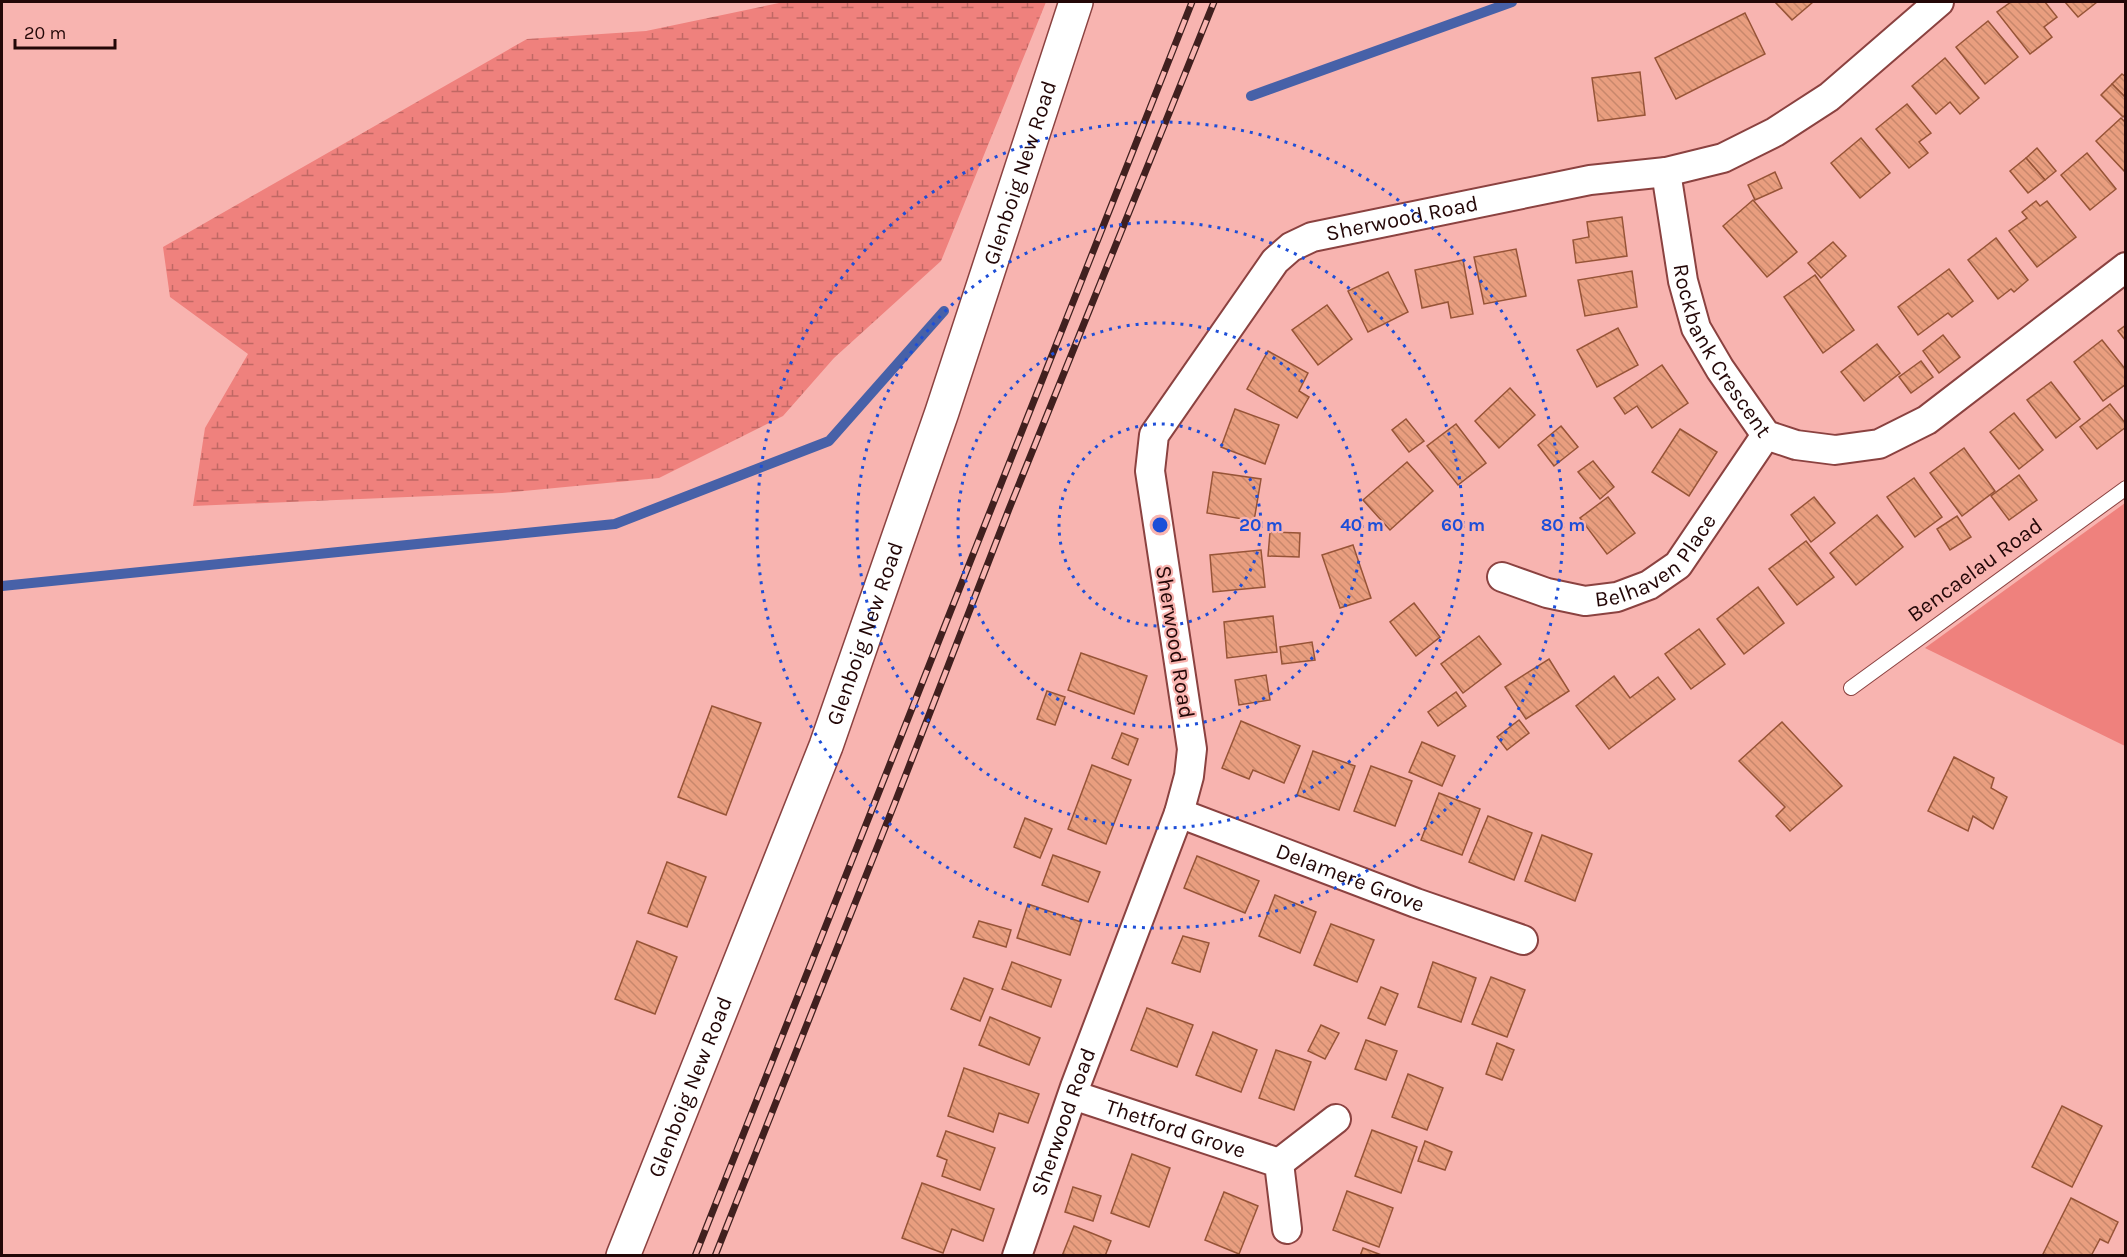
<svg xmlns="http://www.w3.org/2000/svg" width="2127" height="1257" font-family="Karla,sans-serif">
<defs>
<pattern id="wetland-marsh" width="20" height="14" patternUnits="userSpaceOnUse" patternTransform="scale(1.5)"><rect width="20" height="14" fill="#ef817d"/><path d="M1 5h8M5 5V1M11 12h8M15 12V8" fill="none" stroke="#c16864"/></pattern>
<pattern id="building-back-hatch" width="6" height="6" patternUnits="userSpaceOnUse" patternTransform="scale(1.5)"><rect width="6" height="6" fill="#e99e7f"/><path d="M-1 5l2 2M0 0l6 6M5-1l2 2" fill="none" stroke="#c8876c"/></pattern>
</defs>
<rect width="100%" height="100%" fill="#f8b4b0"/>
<polygon fill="#ef817d" points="2125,503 2125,746 1925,648"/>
<polygon fill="url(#wetland-marsh)" points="784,2 1046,2 941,261 834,358 783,416 659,478 502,493 193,506 205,428 248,354 170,297 163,247 527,39 646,31"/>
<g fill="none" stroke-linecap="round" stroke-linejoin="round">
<g stroke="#4761a8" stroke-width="10">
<polyline points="1251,96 1512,2"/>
<polyline points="2,586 615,524 829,441 944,311"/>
</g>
</g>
<g fill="url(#building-back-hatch)" stroke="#975437" stroke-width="1.5">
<polygon points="1775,2 1813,2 1792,20"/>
<polygon points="2011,2 2045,2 2057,17 2044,27 2052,37 2030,54 1997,12"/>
<polygon points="2065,2 2097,2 2078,17"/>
<polygon points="1745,13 1765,54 1676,99 1655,58"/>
<polygon points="1988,21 2018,57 1985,84 1956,47"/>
<polygon points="1945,58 1979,98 1960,114 1950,102 1936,114 1912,86"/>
<polygon points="1640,72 1645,115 1598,121 1592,78"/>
<polygon points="2122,74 2126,77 2126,98 2112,84"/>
<polygon points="2112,84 2126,98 2126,114 2123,117 2101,95"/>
<polygon points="1907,104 1931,133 1919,142 1928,153 1909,168 1876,129"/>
<polygon points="2121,118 2126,123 2126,173 2096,141"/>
<polygon points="1861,138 1890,173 1860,198 1831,163"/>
<polygon points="2037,148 2056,171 2045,180 2026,158"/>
<polygon points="2087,153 2116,189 2090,210 2061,175"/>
<polygon points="2026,158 2045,180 2028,193 2010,171"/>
<polygon points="1775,172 1782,188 1755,200 1748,185"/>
<polygon points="1753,200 1797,252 1767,277 1723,226"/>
<polygon points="2036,201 2040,206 2047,201 2076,237 2037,267 2009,231 2027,218 2022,212"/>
<polygon points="1622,217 1627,256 1576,263 1573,240 1589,237 1587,222"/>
<polygon points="1996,238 2028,280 2014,292 2011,289 1998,299 1968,260"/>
<polygon points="1833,242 1846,256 1821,278 1808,263"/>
<polygon points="1516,249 1526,296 1484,304 1474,257"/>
<polygon points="1463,260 1473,314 1451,318 1448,302 1422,308 1415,270"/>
<polygon points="1949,269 1973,301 1952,317 1948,313 1918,335 1898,307"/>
<polygon points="1632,271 1637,307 1585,316 1578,280"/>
<polygon points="1388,272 1408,312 1368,332 1348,291"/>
<polygon points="1815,275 1854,330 1823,353 1784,297"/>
<polygon points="1327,305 1352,339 1318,365 1292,330"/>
<polygon points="2126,325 2126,341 2118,331"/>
<polygon points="1618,328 1638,365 1597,387 1577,350"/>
<polygon points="1943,335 1960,357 1939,373 1923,351"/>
<polygon points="2102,340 2126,370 2126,384 2103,401 2074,362"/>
<polygon points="1877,344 1900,373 1864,401 1841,372"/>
<polygon points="1268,351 1308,373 1299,391 1309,397 1297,418 1247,389"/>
<polygon points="1921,361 1933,377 1911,393 1899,377"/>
<polygon points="1662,365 1688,403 1652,428 1637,406 1625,414 1614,398"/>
<polygon points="2051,382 2080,419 2056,438 2027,400"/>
<polygon points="1510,388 1535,415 1499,448 1475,421"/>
<polygon points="2110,404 2126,424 2126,427 2097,449 2080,427"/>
<polygon points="1235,409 1279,425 1265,464 1221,447"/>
<polygon points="2014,413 2043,450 2019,469 1990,432"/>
<polygon points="1406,419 1424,441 1409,452 1392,430"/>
<polygon points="1456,424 1486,463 1458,485 1427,446"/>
<polygon points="1561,426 1578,447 1554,466 1538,445"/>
<polygon points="1680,429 1717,452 1689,496 1652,472"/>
<polygon points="1964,448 1995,491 1962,516 1930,473"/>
<polygon points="1593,461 1614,487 1600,499 1578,472"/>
<polygon points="1407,462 1433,491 1390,530 1363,500"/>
<polygon points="1213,472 1261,479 1254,521 1207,513"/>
<polygon points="2019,475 2037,500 2009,520 1991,496"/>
<polygon points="1914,478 1942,517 1915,537 1887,497"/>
<polygon points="1608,497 1635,533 1607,554 1580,518"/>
<polygon points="1814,497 1835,523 1811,542 1791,515"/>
<polygon points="1877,515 1903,547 1856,585 1830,553"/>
<polygon points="1957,516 1971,537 1950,550 1937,529"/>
<polygon points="1270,532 1300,533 1299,557 1268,556"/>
<polygon points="1806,541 1834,577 1797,605 1769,569"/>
<polygon points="1353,545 1371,598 1340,608 1322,555"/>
<polygon points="1261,550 1265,587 1213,592 1210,555"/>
<polygon points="1758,587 1784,623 1744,654 1717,619"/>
<polygon points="1414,603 1440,637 1416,656 1390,622"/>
<polygon points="1273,616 1277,652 1227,658 1224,622"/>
<polygon points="1699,629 1725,664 1691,689 1665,654"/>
<polygon points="1479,636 1501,664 1463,693 1441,664"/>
<polygon points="1312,642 1315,660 1282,664 1280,647"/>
<polygon points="1081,653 1147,676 1134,714 1068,690"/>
<polygon points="1549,659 1569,691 1526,719 1505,687"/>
<polygon points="1266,675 1270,700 1239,705 1235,680"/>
<polygon points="1614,676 1630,698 1658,677 1675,699 1609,749 1576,706"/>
<polygon points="1047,691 1065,697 1055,725 1037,719"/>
<polygon points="1456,692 1466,706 1438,726 1428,712"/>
<polygon points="712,706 761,723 726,815 678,797"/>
<polygon points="1519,720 1529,733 1507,750 1497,737"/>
<polygon points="1241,721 1300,746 1284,783 1253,770 1249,779 1222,768"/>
<polygon points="1782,722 1842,786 1790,831 1776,816 1785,807 1739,761"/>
<polygon points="1122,733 1138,739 1128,765 1112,758"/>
<polygon points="1422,742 1455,756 1442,786 1409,772"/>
<polygon points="1313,751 1355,766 1339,810 1297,795"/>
<polygon points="1954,757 1994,778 1991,788 2007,797 1993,829 1973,816 1968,831 1928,811"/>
<polygon points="1092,765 1131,780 1106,844 1068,829"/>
<polygon points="1371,766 1412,781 1395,826 1354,811"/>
<polygon points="1439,793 1480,809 1462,855 1421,840"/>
<polygon points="1488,816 1532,833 1514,880 1469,862"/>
<polygon points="1025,818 1052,829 1040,858 1014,847"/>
<polygon points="1542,835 1592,854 1575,901 1525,881"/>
<polygon points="1053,855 1100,872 1088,902 1042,885"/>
<polygon points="1197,856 1259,881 1245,913 1184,888"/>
<polygon points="667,862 706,877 687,927 648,913"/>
<polygon points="1275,895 1316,912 1300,953 1259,936"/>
<polygon points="1028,904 1081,922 1070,955 1017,938"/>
<polygon points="979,921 1011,930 1006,947 973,937"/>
<polygon points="1331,924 1374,940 1357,982 1314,965"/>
<polygon points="1183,936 1209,943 1200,972 1172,963"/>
<polygon points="637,941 677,957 655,1014 615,999"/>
<polygon points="1012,962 1061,980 1051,1007 1002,989"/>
<polygon points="1433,962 1476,978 1461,1022 1418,1007"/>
<polygon points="1491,977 1525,990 1507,1037 1472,1024"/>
<polygon points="964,978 993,989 980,1021 951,1009"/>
<polygon points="1381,987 1398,994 1385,1025 1368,1018"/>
<polygon points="1147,1008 1193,1025 1177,1067 1131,1050"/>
<polygon points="990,1017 1040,1038 1029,1065 979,1045"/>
<polygon points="1321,1025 1339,1033 1325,1059 1308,1051"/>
<polygon points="1213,1032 1257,1050 1241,1092 1196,1075"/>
<polygon points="1366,1040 1397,1051 1386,1080 1355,1069"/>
<polygon points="1497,1043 1514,1050 1502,1080 1486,1074"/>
<polygon points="1276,1050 1311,1062 1294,1110 1259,1098"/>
<polygon points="964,1068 1039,1094 1028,1123 999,1113 993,1132 948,1116"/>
<polygon points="1408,1074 1443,1088 1427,1130 1392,1117"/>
<polygon points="2062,1106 2102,1126 2072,1187 2032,1167"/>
<polygon points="1372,1130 1417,1147 1401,1193 1355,1176"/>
<polygon points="946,1131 995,1148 980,1190 942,1176 947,1160 937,1156"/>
<polygon points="1425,1141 1452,1152 1445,1170 1418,1161"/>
<polygon points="1132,1154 1170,1168 1149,1227 1111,1213"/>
<polygon points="922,1183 994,1209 983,1241 952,1229 943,1253 902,1238"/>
<polygon points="1073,1187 1101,1196 1093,1221 1065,1212"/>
<polygon points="1347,1191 1393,1208 1379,1247 1333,1230"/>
<polygon points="1224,1192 1258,1206 1239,1254 1205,1240"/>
<polygon points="2071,1198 2118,1222 2108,1243 2100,1239 2091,1256 2042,1256"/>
<polygon points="1074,1226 1111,1241 1105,1256 1062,1256"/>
<polygon points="1363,1248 1384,1256 1360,1256"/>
</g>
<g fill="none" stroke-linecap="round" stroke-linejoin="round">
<g stroke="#8b4240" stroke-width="16">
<polyline id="service" points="1851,688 2126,488"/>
</g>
<g stroke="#8b4240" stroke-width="32">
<g id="minor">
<path id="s1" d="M1666,172l17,109 13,47 24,41 46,66 30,10 39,5 44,-6 48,-24 199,-153"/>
<path id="s2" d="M1502,577l45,16 38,8 32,-4 32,-12 29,-20 88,-130"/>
<path id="s3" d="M1179,813l237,90 107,37"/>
<path id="s4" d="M1073,1095l206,68 8,66"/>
<polyline points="1279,1163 1336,1119"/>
<path id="s5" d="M1017,1256l58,-169 104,-274 10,-37 3,-27 -42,-278 4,-36 121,-174 16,-14 21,-10 278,-57 76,-8 57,-14 52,-26 54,-35 110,-95"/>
</g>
</g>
<g stroke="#8b4240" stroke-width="36">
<g id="tertiary">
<path id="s6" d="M623,1256l203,-510 116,-334 134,-410"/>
</g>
</g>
<use href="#service" stroke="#fff" stroke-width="14"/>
<use href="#minor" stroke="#fff" stroke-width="28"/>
<use href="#tertiary" stroke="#fff" stroke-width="33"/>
<g stroke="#41201f" stroke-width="7">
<g id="rail">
<polyline points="695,1256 1192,2"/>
<polyline points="715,1256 896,800 1009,509 1214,2"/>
</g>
</g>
<use href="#rail" stroke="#f8b4b0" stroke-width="4.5" stroke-dasharray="14" stroke-linecap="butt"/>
</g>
<g fill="none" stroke="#1d4ed8" stroke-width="3" stroke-dasharray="3 6">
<circle cx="1160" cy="525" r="101"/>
<circle cx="1160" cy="525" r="202"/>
<circle cx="1160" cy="525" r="303"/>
<circle cx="1160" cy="525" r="403"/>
</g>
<g text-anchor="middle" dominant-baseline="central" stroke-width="4.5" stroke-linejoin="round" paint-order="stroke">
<g font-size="22" fill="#230707" stroke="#f8b4b0">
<text stroke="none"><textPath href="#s6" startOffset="1154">Glenboig New Road</textPath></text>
<text stroke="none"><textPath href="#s5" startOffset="1203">Sherwood Road</textPath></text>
<text stroke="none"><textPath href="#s1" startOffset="190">Rockbank Crescent</textPath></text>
<text stroke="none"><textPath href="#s2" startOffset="172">Belhaven Place</textPath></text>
<text transform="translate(1975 570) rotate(-36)">Bencaelau Road</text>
<text stroke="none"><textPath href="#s6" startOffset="668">Glenboig New Road</textPath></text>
<text transform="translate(1175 642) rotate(81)">Sherwood Road</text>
<text stroke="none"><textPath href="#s3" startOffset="183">Delamere Grove</textPath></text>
<text stroke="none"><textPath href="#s6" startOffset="182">Glenboig New Road</textPath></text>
<text stroke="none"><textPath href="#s5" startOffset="142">Sherwood Road</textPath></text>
<text stroke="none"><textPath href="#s4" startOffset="108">Thetford Grove</textPath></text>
</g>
</g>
<circle cx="1160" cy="525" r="9" fill="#1d4ed8" stroke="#f8b4b0" stroke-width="3"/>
<g font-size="18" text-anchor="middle" font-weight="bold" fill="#1d4ed8" stroke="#f8b4b0" stroke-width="4.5" stroke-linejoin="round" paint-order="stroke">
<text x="1261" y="531">20 m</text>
<text x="1362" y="531">40 m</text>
<text x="1463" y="531">60 m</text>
<text x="1563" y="531">80 m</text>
</g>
<rect width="2127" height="1257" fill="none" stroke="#230707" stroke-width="6"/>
<path d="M15 39v9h100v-9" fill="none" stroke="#230707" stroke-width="3"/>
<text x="24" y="39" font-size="18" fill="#230707" stroke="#f8b4b0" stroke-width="4.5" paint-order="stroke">20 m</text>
</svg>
